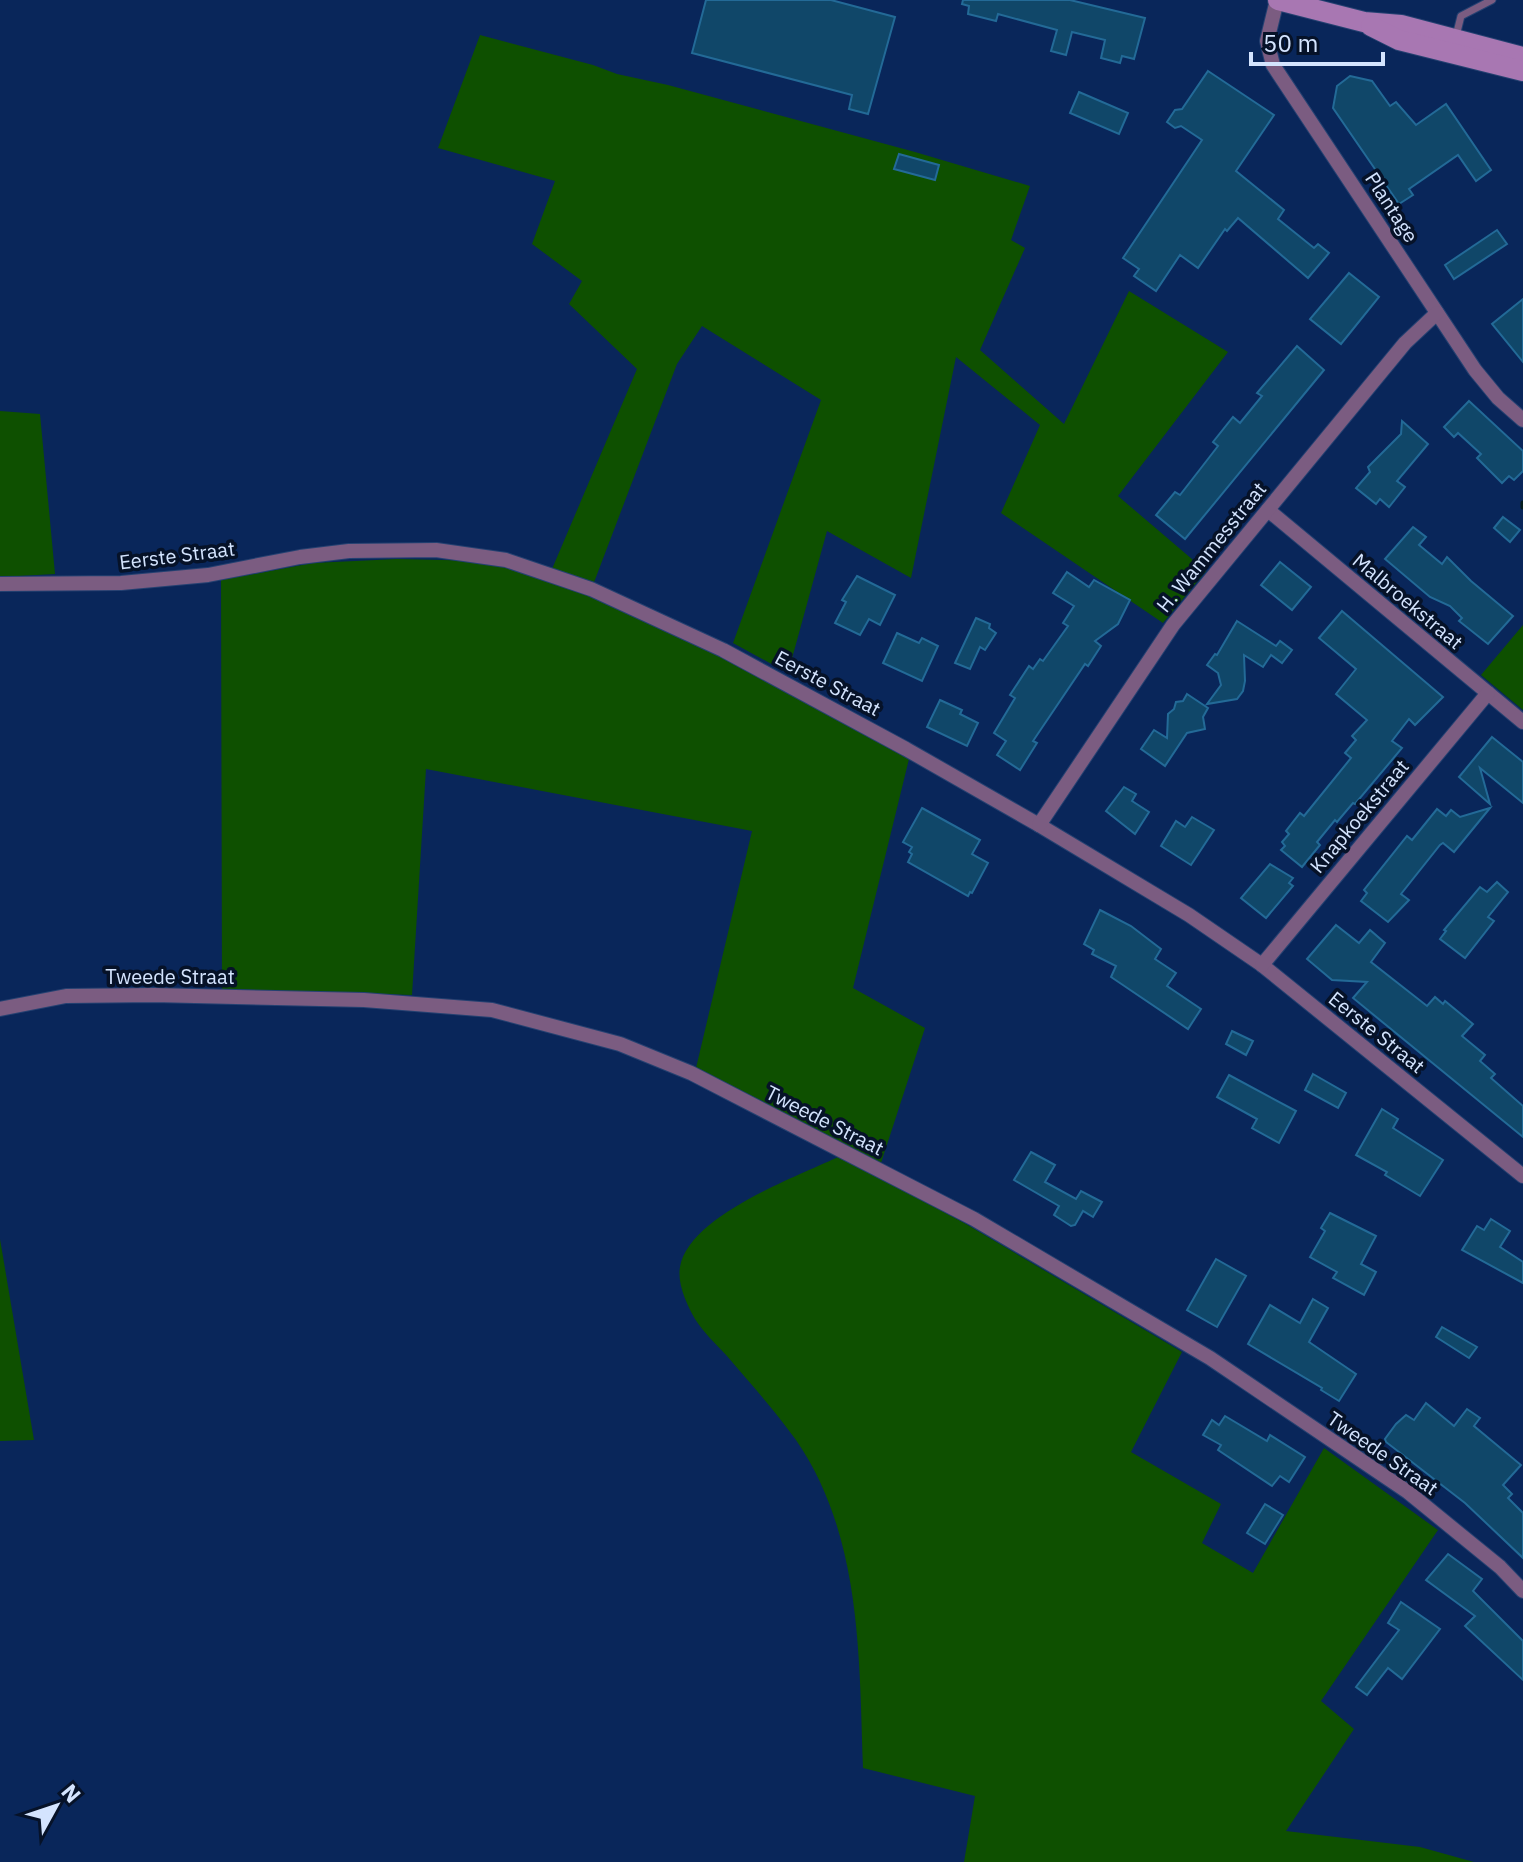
<svg xmlns="http://www.w3.org/2000/svg" width="1523" height="1862" font-family="'IBM Plex Sans',sans-serif">
<rect width="100%" height="100%" fill="#09265a"/>
<g fill="#0e5000">
<polygon points="480,35 593,65 617,74 668,85 915,152 1030,186 1011,240 1025,248 980,350 1064,424 1129,291 1228,352 1118,496 1206,571 1163,623 1001,513 1040,425 956,357 911,578 827,531 788,673 733,643 821,400 702,326 677,364 593,585 552,569 637,369 569,304 582,281 532,244 555,181 438,148"/>
<polygon points="0,411 40,414 55,574 0,577"/>
<polygon points="397,559 488,561 546,576 722,654 909,759 853,988 925,1028 881,1163 696,1068 752,831 426,769 412,995 222,989 221,580 313,563"/>
<polygon points="1523,625 1523,710 1481,675"/>
<path d="M840,1156l126,68 216,128 -51,100 90,52 -19,39 51,30 71,-125 114,82 -117,171 33,28 -68,102 134,16 54,15h-510l11,-66 -112,-28c-4,-111 -1,-232 -67,-328 -21,-29 -46,-57 -69,-84 -11,-12 -24,-24 -32,-37 -8,-14 -18,-35 -15,-52 9,-52 117,-90 160,-111z"/>
<polygon points="0,1239 34,1440 0,1441"/>
</g>
<g fill="none" stroke-linecap="round" stroke-linejoin="round">
<polyline stroke="#051d1f" stroke-width="5" points="1523,503 1523,507"/>
</g>
<g fill="#104769" stroke="#236a97" stroke-width="2">
<polygon points="706,0 831,0 895,17 868,114 849,109 852,95 692,53"/>
<polygon points="963,0 1070,0 1145,18 1134,59 1122,56 1120,63 1101,58 1105,40 1072,32 1066,55 1051,51 1057,30 998,14 996,21 968,14 969,6 962,4"/>
<polygon points="1208,71 1274,115 1236,171 1284,210 1278,219 1314,248 1318,244 1329,253 1308,278 1238,218 1227,231 1225,229 1198,268 1180,255 1156,291 1134,276 1139,269 1123,258 1202,140 1181,126 1175,128 1167,122 1175,110 1182,109"/>
<polygon points="1350,76 1372,81 1390,106 1396,102 1416,125 1446,104 1491,170 1476,181 1458,155 1409,189 1413,195 1399,204 1333,108 1337,86"/>
<polygon points="1079,92 1128,113 1119,134 1070,113"/>
<polygon points="899,154 939,165 935,180 894,169"/>
<polygon points="1497,230 1507,244 1454,279 1445,265"/>
<polygon points="1349,273 1379,297 1341,344 1310,319"/>
<polygon points="1523,299 1523,362 1492,324"/>
<polygon points="1297,346 1324,370 1185,539 1156,515 1175,492 1180,495 1201,468 1218,446 1213,442 1233,417 1240,423 1262,396 1257,393"/>
<polygon points="1469,401 1523,451 1523,471 1514,480 1509,476 1502,483 1477,458 1481,454 1458,433 1454,437 1444,427"/>
<polygon points="1402,421 1428,444 1397,481 1405,487 1389,507 1380,499 1376,504 1356,488 1370,472 1368,467 1401,434"/>
<polygon points="1503,517 1520,530 1510,542 1494,528"/>
<polygon points="1413,527 1426,537 1419,545 1442,564 1447,557 1471,581 1513,616 1488,644 1459,621 1462,618 1450,606 1430,597 1385,559"/>
<polygon points="1280,562 1311,587 1292,610 1261,585"/>
<polygon points="1067,572 1089,587 1094,580 1130,600 1118,624 1095,641 1101,646 1088,666 1085,664 1033,741 1037,743 1020,770 997,755 1006,741 994,733 1015,698 1010,695 1029,666 1033,669 1040,659 1043,661 1068,626 1063,623 1074,606 1053,593"/>
<polygon points="857,576 895,595 880,625 869,619 860,635 835,623 846,602 842,600"/>
<polygon points="1342,611 1443,697 1415,725 1409,719 1392,741 1402,748 1355,804 1353,803 1337,822 1335,820 1317,842 1320,845 1302,867 1281,850 1285,846 1282,842 1289,834 1286,831 1300,813 1304,816 1351,758 1345,753 1356,740 1352,736 1367,720 1336,694 1356,669 1319,638"/>
<polygon points="976,618 990,624 989,628 996,633 985,650 980,647 970,669 955,663"/>
<polygon points="1237,621 1276,646 1280,641 1292,650 1282,663 1271,655 1263,667 1244,655 1245,681 1243,691 1237,699 1207,704 1221,685 1218,673 1207,665 1215,654 1217,655"/>
<polygon points="897,633 919,643 922,638 938,646 922,681 883,663"/>
<polygon points="1187,694 1208,708 1203,717 1205,729 1187,733 1165,766 1141,749 1154,730 1167,738 1168,714 1174,709 1176,702 1183,701"/>
<polygon points="940,700 962,710 960,714 978,723 967,746 927,727"/>
<polygon points="1492,737 1523,762 1523,803 1480,768 1490,804 1459,777"/>
<polygon points="1124,787 1136,794 1132,801 1149,812 1135,834 1106,811"/>
<polygon points="922,808 980,840 972,854 988,863 972,893 970,892 968,896 908,862 912,854 909,852 912,847 903,842"/>
<polygon points="1490,808 1454,852 1443,843 1440,845 1401,894 1409,900 1388,922 1361,901 1367,893 1364,890 1407,836 1412,840 1437,809 1446,816 1451,810 1460,817"/>
<polygon points="1192,817 1214,830 1191,865 1161,846 1176,821 1185,827"/>
<polygon points="1270,864 1293,878 1289,883 1293,886 1266,918 1241,898"/>
<polygon points="1497,882 1508,892 1488,917 1494,921 1465,958 1440,939 1446,931 1444,930 1480,887 1487,892"/>
<polygon points="1100,910 1131,926 1161,949 1155,959 1176,973 1167,986 1201,1009 1188,1029 1111,977 1116,966 1092,954 1094,950 1084,944"/>
<polygon points="1336,925 1359,943 1370,930 1385,943 1371,962 1427,1006 1435,997 1443,1004 1445,1001 1473,1024 1462,1036 1485,1055 1480,1061 1495,1074 1491,1078 1523,1106 1523,1137 1353,998 1367,982 1332,980 1307,959"/>
<polygon points="1232,1031 1253,1041 1246,1055 1226,1044"/>
<polygon points="1313,1074 1346,1093 1338,1108 1305,1090"/>
<polygon points="1229,1075 1296,1111 1279,1143 1252,1128 1257,1119 1217,1097"/>
<polygon points="1382,1109 1398,1119 1393,1128 1443,1160 1420,1196 1385,1175 1387,1172 1356,1155"/>
<polygon points="1031,1152 1055,1165 1045,1182 1076,1199 1081,1191 1102,1202 1093,1217 1083,1211 1075,1225 1071,1226 1054,1215 1059,1206 1014,1180"/>
<polygon points="1330,1213 1376,1236 1361,1264 1376,1272 1364,1295 1333,1278 1337,1272 1310,1257 1325,1231 1321,1228"/>
<polygon points="1491,1219 1510,1231 1500,1247 1523,1262 1523,1283 1462,1250 1477,1226 1484,1230"/>
<polygon points="1216,1259 1246,1276 1217,1327 1187,1310"/>
<polygon points="1313,1299 1328,1308 1309,1342 1356,1374 1339,1401 1321,1390 1322,1388 1248,1344 1270,1305 1300,1323"/>
<polygon points="1442,1327 1477,1347 1469,1358 1436,1337"/>
<polygon points="1426,1403 1454,1426 1467,1409 1480,1418 1474,1426 1521,1465 1503,1485 1512,1494 1508,1498 1523,1513 1523,1558 1465,1503 1386,1442 1385,1439 1396,1424 1406,1415 1414,1420"/>
<polygon points="1225,1416 1267,1441 1270,1435 1305,1457 1289,1482 1280,1476 1272,1486 1218,1450 1221,1445 1203,1435 1212,1420 1219,1425"/>
<polygon points="1265,1504 1283,1515 1265,1544 1247,1533"/>
<polygon points="1448,1554 1482,1579 1473,1591 1523,1641 1523,1680 1465,1626 1475,1616 1426,1580"/>
<polygon points="1401,1602 1440,1629 1402,1679 1388,1668 1367,1695 1356,1687 1399,1630 1388,1623"/>
</g>
<g fill="none" stroke-linecap="round" stroke-linejoin="round">
<g stroke="#254171" stroke-width="9">
<polyline id="lane" points="1456,36 1461,16 1492,0"/>
</g>
<g stroke="#254171" stroke-width="16">
<g id="street">
<polyline points="1277,0 1267,41 1273,65 1475,370 1498,398 1523,420"/>
<polyline points="1268,510 1523,722"/>
<polyline points="0,584 121,583 208,575 300,557 349,551 436,550 506,560 591,589 723,650 906,749 1039,825 1189,915 1262,965 1523,1176"/>
<polyline points="1039,825 1173,625 1405,343 1437,313"/>
<polyline points="1262,965 1488,693"/>
<polyline points="0,1009 66,996 154,995 364,1000 492,1010 620,1044 691,1073 974,1219 1210,1358 1408,1492 1500,1567 1523,1591"/>
</g>
</g>
<g stroke="#254171" stroke-width="22">
<g id="secondary">
<polyline points="1278,0 1364,22 1401,25 1523,57"/>
<polyline points="1371,26 1399,40 1523,71"/>
</g>
</g>
<use href="#lane" stroke="#7b5c81" stroke-width="7"/>
<use href="#street" stroke="#7b5c81" stroke-width="14"/>
<use href="#secondary" stroke="#a877b2" stroke-width="20"/>
</g>
<g text-anchor="middle" dominant-baseline="central" stroke-width="7" stroke-linejoin="round" paint-order="stroke">
<g font-size="20" fill="#d4e4fe" stroke="#061228">
<text transform="translate(1392 207) rotate(57)">Plantage</text>
<text transform="translate(1211 547) rotate(-51)">H. Wammesstraat</text>
<text transform="translate(177 555) rotate(-7)">Eerste Straat</text>
<text transform="translate(1408 601) rotate(40)">Malbroekstraat</text>
<text transform="translate(828 683) rotate(28)">Eerste Straat</text>
<text transform="translate(1359 816) rotate(-50)">Knapkoekstraat</text>
<text x="170" y="976">Tweede Straat</text>
<text transform="translate(1377 1032) rotate(39)">Eerste Straat</text>
<text transform="translate(825 1120) rotate(27)">Tweede Straat</text>
<text transform="translate(1383 1453) rotate(35)">Tweede Straat</text>
</g>
</g>
<g transform="translate(56 1806) rotate(50)" stroke="#061228" stroke-width="6" paint-order="stroke">
<path d="M0-6L14 30L0 20L-14 30Z" fill="#d4e4fe"/>
<text y="-12" font-size="22" font-weight="bold" text-anchor="middle" fill="#d4e4fe">N</text>
</g>
<path d="M1251 52v12h132v-12" fill="none" stroke="#d4e4fe" stroke-width="4"/>
<text x="1263" y="52" font-size="24" fill="#d4e4fe" stroke="#061228" stroke-width="6" paint-order="stroke">50 m</text>
</svg>
